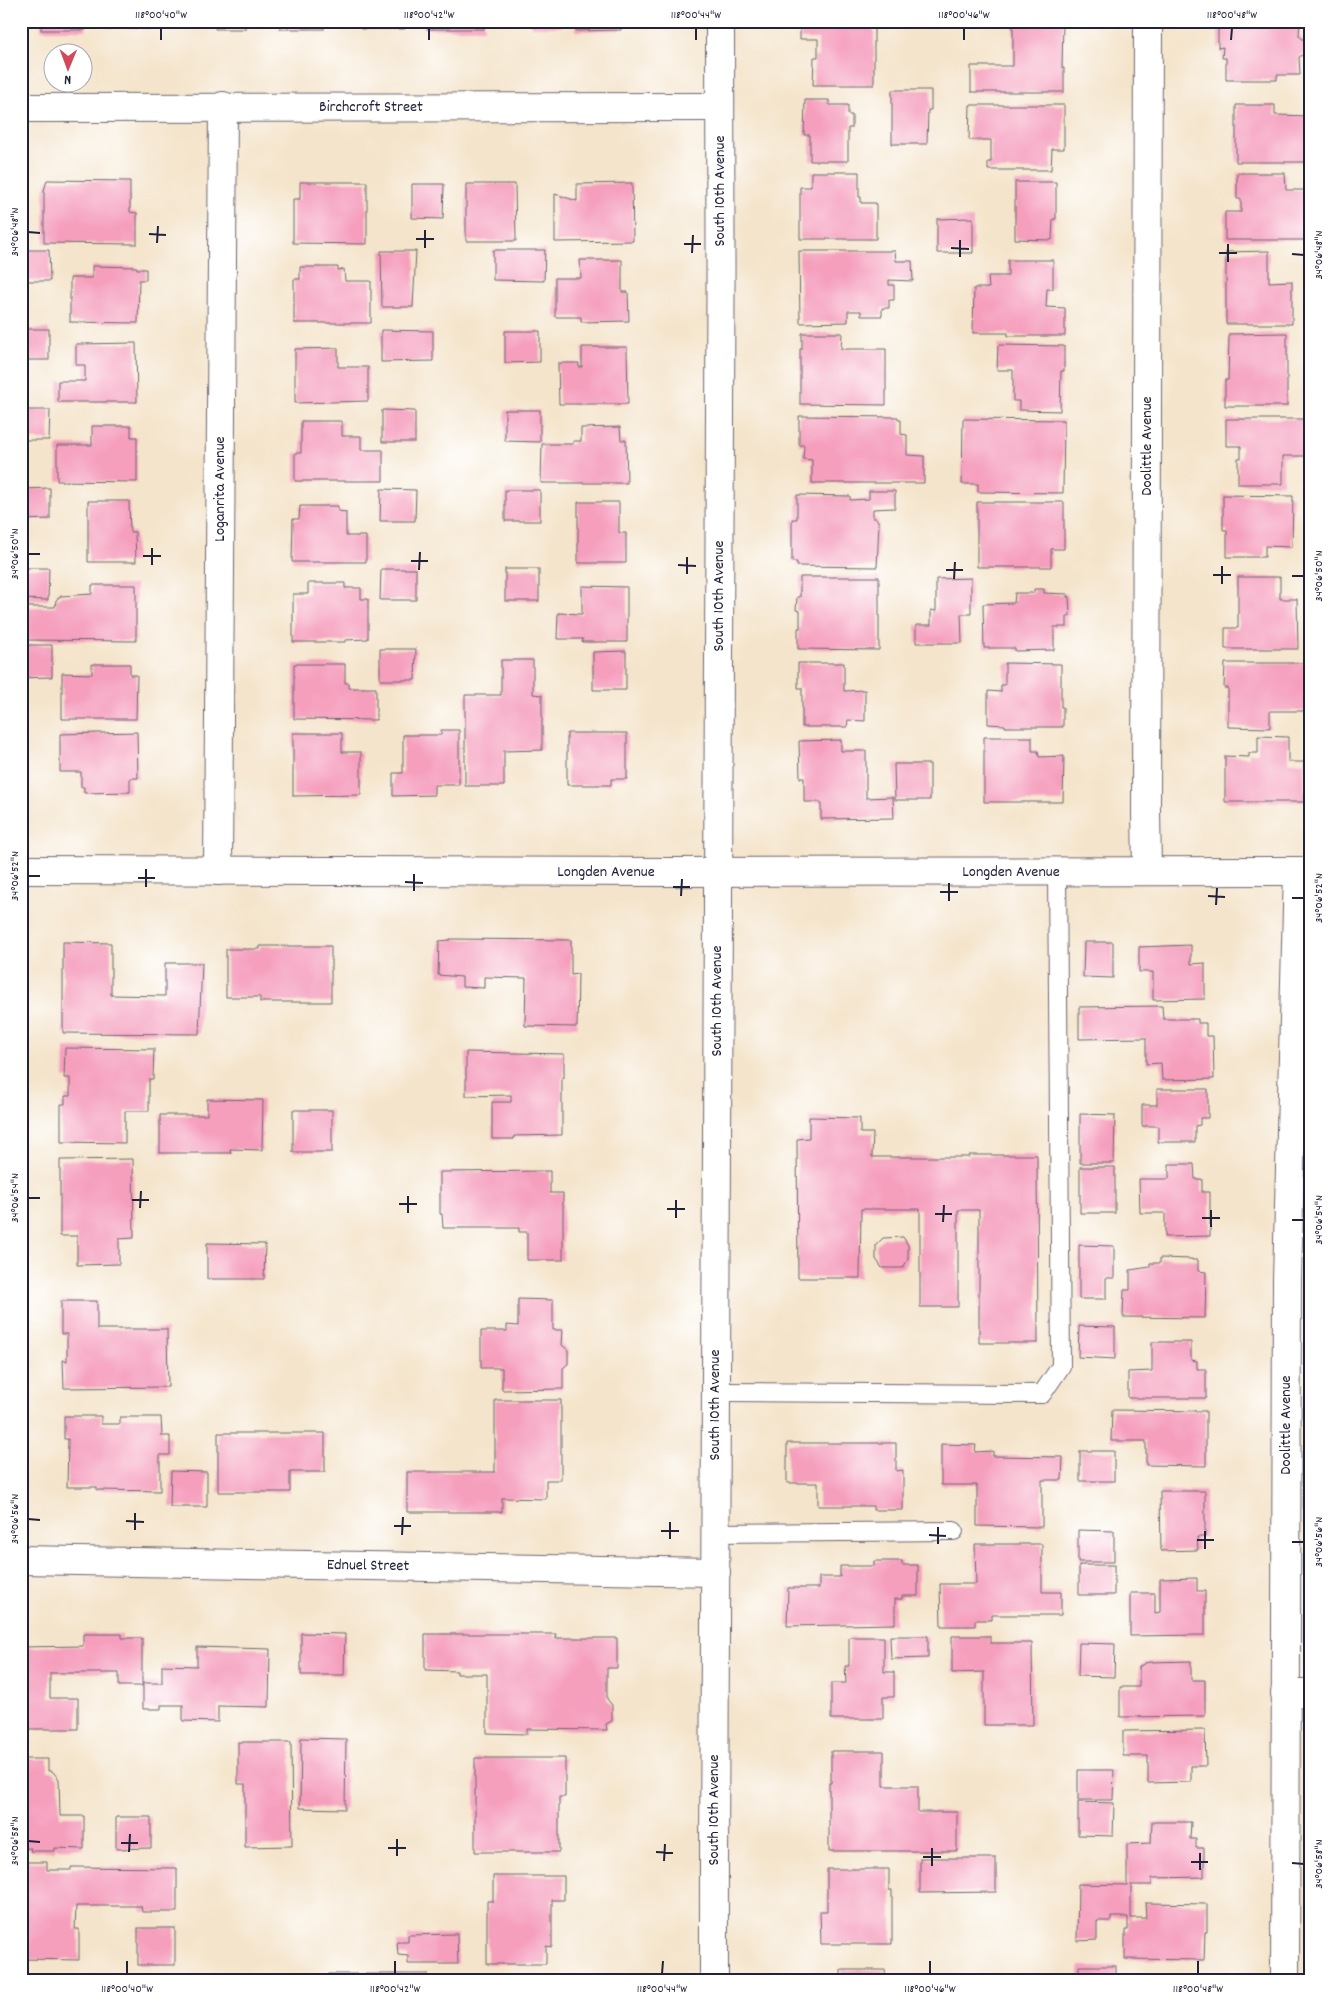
<svg xmlns="http://www.w3.org/2000/svg" width="1332" height="2001" font-family="Dekko,sans-serif">
<rect width="100%" height="100%" fill="#fff"/>
<filter id="ink" filterUnits="userSpaceOnUse"><feTurbulence type="fractalNoise" baseFrequency=".02" numOctaves="2"/><feDisplacementMap in="SourceGraphic" scale="10" xChannelSelector="R" yChannelSelector="G"/><feConvolveMatrix kernelMatrix="1 2 1 2 8 2 1 2 1" color-interpolation-filters="sRGB"/></filter>
<filter id="wash" filterUnits="userSpaceOnUse"><feTurbulence type="fractalNoise" baseFrequency=".0096" numOctaves="4" result="noise"/><feDisplacementMap in="SourceGraphic" scale="20" xChannelSelector="R" yChannelSelector="G"/><feGaussianBlur stdDeviation="1.12" result="paint"/><feColorMatrix in="noise" values="0 0 0 0 0 0 0 0 0 0 0 0 0 0 0 0 0 1.4 0 .05"/><feComposite in="paint" operator="in"/></filter>
<g filter="url(#wash)">
<rect width="100%" height="100%" fill="#f4e4cb"/>
<g id="blocks">
<g fill="#f59fbd">
<polygon points="24,21 86,21 86,30 41,30 41,23 24,23"/>
<polygon points="108,21 165,21 165,29 108,28"/>
<polygon points="216,21 245,21 245,29 215,29"/>
<rect x="280" y="21" width="44" height="8"/>
<rect x="361" y="21" width="43" height="8"/>
<rect x="427" y="21" width="57" height="8"/>
<rect x="532" y="21" width="29" height="6"/>
<polygon points="576,21 635,21 635,23 621,23 621,30 576,31"/>
<polygon points="800,21 874,21 874,85 813,85 814,57 818,57 818,39 800,39"/>
<polygon points="1063,21 1062,68 1064,68 1064,92 971,92 971,66 1013,66 1013,22"/>
<polygon points="1218,21 1300,21 1299,36 1305,41 1305,53 1299,57 1300,75 1277,75 1277,80 1226,80 1226,58 1222,58 1223,47 1218,48"/>
<polygon points="892,90 931,90 931,110 928,110 927,144 892,144"/>
<polygon points="805,100 829,100 829,105 848,105 848,115 852,115 852,128 848,128 848,161 810,161 810,135 804,135"/>
<polygon points="970,105 1064,105 1064,149 1052,149 1051,170 988,170 988,162 991,162 991,140 969,140"/>
<polygon points="1236,105 1275,105 1275,115 1311,116 1311,162 1236,162"/>
<polygon points="811,172 859,172 859,197 861,197 861,203 876,203 876,239 800,239 800,187 811,187"/>
<polygon points="1237,173 1285,173 1286,190 1311,190 1311,240 1225,240 1225,212 1241,212 1241,199 1237,199"/>
<polygon points="47,180 130,181 130,212 137,213 137,244 44,243 44,191"/>
<rect x="21" y="181" width="6" height="35"/>
<polygon points="300,182 367,182 367,244 293,243 293,199 300,199"/>
<polygon points="1015,182 1056,182 1056,219 1053,219 1052,240 1015,239"/>
<polygon points="632,183 633,241 555,242 555,194 577,201 577,184"/>
<polygon points="412,184 444,184 443,219 412,218"/>
<polygon points="466,184 515,184 516,241 466,241"/>
<polygon points="973,218 973,253 937,253 937,219"/>
<polygon points="21,250 49,250 50,281 21,281"/>
<polygon points="493,250 545,250 544,281 493,280"/>
<polygon points="381,251 416,251 413,307 382,307"/>
<polygon points="799,251 895,251 896,261 912,261 913,281 889,280 889,285 894,285 894,300 889,300 889,308 882,308 882,316 861,316 861,311 848,311 848,322 800,323"/>
<polygon points="1269,251 1269,282 1292,281 1292,324 1226,324 1226,252"/>
<polygon points="580,260 622,260 622,292 628,292 629,321 581,322 581,317 555,317 555,278 581,278"/>
<polygon points="1008,260 1053,260 1053,289 1047,289 1046,307 1065,308 1065,336 1008,336 1008,333 973,333 974,288 989,288 988,276 1008,276"/>
<polygon points="92,266 137,267 137,269 146,269 146,280 139,280 138,323 70,322 70,278 92,278"/>
<polygon points="300,267 338,267 338,270 344,269 345,281 371,281 371,323 294,323 294,279 300,279"/>
<rect x="21" y="329" width="28" height="31"/>
<polygon points="381,330 433,331 433,361 381,362"/>
<polygon points="505,331 540,331 540,362 505,363"/>
<polygon points="802,333 842,333 841,349 886,349 886,405 800,404 800,349 802,349"/>
<polygon points="1287,333 1287,406 1225,406 1225,380 1228,380 1229,334"/>
<polygon points="136,343 137,402 58,402 58,381 85,381 85,365 76,365 76,344"/>
<polygon points="998,345 1064,346 1064,371 1061,371 1060,411 1019,410 1019,401 1013,401 1013,370 997,370"/>
<polygon points="582,347 627,347 628,404 559,404 558,363 579,363 579,367 582,367"/>
<polygon points="338,348 338,367 368,367 368,401 295,403 295,349"/>
<polygon points="21,410 50,410 49,440 21,440"/>
<polygon points="382,410 415,411 415,442 382,442"/>
<polygon points="505,410 540,410 540,442 505,441"/>
<polygon points="799,416 898,417 898,420 901,420 901,434 907,435 907,455 924,456 924,483 812,483 812,460 803,459 804,445 799,445"/>
<polygon points="963,419 1064,420 1063,493 978,492 978,484 962,484"/>
<polygon points="1226,419 1311,419 1311,456 1283,456 1283,484 1238,484 1238,458 1241,458 1241,446 1226,446"/>
<polygon points="301,421 342,421 342,436 361,436 361,450 383,450 383,481 295,481 295,453 301,453"/>
<polygon points="92,426 131,426 131,437 137,437 137,482 57,481 57,445 92,445"/>
<polygon points="620,427 621,440 626,440 627,483 541,483 542,444 573,444 573,441 581,441 581,428"/>
<polygon points="50,488 50,519 21,520 21,489"/>
<polygon points="381,489 416,490 415,521 380,521"/>
<rect x="505" y="490" width="35" height="31"/>
<polygon points="869,491 895,491 895,508 873,509 873,518 876,518 879,523 877,567 797,566 797,562 792,562 792,519 797,519 797,495 850,496 850,500 869,499"/>
<polygon points="1223,495 1293,496 1292,547 1265,546 1265,557 1227,557 1227,530 1223,530"/>
<polygon points="88,501 129,501 130,532 135,532 136,562 88,562"/>
<polygon points="578,502 619,502 619,533 626,533 626,563 578,563"/>
<polygon points="977,502 1064,502 1064,549 1051,549 1051,567 977,567"/>
<polygon points="300,506 338,506 338,511 346,512 346,536 366,536 366,562 292,562 293,519 299,519"/>
<polygon points="21,568 49,568 48,600 21,599"/>
<polygon points="381,569 416,569 416,600 380,600"/>
<rect x="505" y="569" width="34" height="32"/>
<polygon points="800,577 879,577 879,650 798,649 798,628 800,628 800,611 796,610 797,597 800,597"/>
<polygon points="1238,577 1280,577 1280,599 1297,599 1298,649 1225,649 1225,628 1238,628"/>
<polygon points="971,578 971,614 961,614 962,643 916,643 916,625 931,625 931,610 936,611 936,579"/>
<polygon points="308,583 345,583 345,588 361,588 361,599 368,599 368,639 345,640 345,642 293,642 293,594 308,594"/>
<polygon points="92,585 136,585 136,641 21,640 21,607 55,607 56,600 61,596 92,594"/>
<polygon points="582,586 627,587 627,642 582,642 583,639 557,639 558,613 582,614"/>
<polygon points="1034,589 1044,589 1044,593 1068,594 1067,597 1069,597 1070,616 1067,616 1067,627 1054,627 1054,650 1015,651 1015,648 984,648 983,604 1014,603 1015,593 1034,593"/>
<polygon points="21,645 52,645 52,677 21,678"/>
<polygon points="380,649 416,649 415,680 380,680"/>
<polygon points="626,651 626,690 593,690 593,652"/>
<polygon points="501,660 533,660 533,694 542,695 542,750 504,751 504,786 465,786 465,695 501,695"/>
<polygon points="798,663 844,663 844,691 865,690 865,721 848,720 847,727 802,727 802,688 798,688"/>
<polygon points="1005,663 1061,664 1061,707 1063,707 1063,727 1005,727 1005,725 988,724 988,691 1001,692 1001,685 1005,685"/>
<polygon points="1225,663 1310,663 1309,711 1270,711 1270,728 1228,727 1228,688 1224,688"/>
<polygon points="92,664 130,664 130,675 137,675 136,719 62,719 62,673 92,674"/>
<polygon points="294,664 345,664 345,683 349,683 349,688 376,688 376,720 294,719"/>
<polygon points="441,730 459,730 459,785 434,785 434,795 393,796 393,773 403,773 403,735 441,735"/>
<polygon points="137,732 138,778 130,778 130,792 84,793 84,787 81,787 81,772 60,772 60,734"/>
<polygon points="293,733 342,733 342,752 361,752 361,795 293,796"/>
<polygon points="567,733 627,733 627,779 611,779 611,785 567,785"/>
<polygon points="1258,736 1288,737 1288,762 1304,762 1305,802 1225,802 1225,756 1249,757 1249,753 1258,753"/>
<polygon points="984,737 1032,737 1032,751 1038,751 1039,757 1064,756 1063,802 984,802"/>
<polygon points="841,740 841,751 866,751 866,798 893,797 894,818 821,819 821,802 804,802 804,778 800,778 799,741"/>
<rect x="21" y="757" width="2" height="34"/>
<polygon points="894,764 930,764 930,800 895,800"/>
<polygon points="450,939 571,940 571,975 578,974 577,1027 525,1026 526,978 484,977 484,988 462,987 462,977 438,975 439,941 450,940"/>
<polygon points="63,942 111,943 111,995 165,996 165,963 202,963 199,1034 63,1033"/>
<polygon points="1084,942 1113,942 1113,978 1083,977"/>
<polygon points="1191,945 1191,964 1205,963 1205,999 1153,1000 1153,972 1139,972 1139,947"/>
<polygon points="260,946 331,946 331,1002 260,1002 260,997 226,997 226,949 260,949"/>
<polygon points="1162,1006 1163,1019 1198,1019 1198,1023 1206,1023 1206,1036 1213,1036 1214,1079 1162,1080 1161,1063 1146,1064 1146,1038 1079,1039 1079,1007"/>
<polygon points="65,1048 154,1049 153,1079 149,1079 149,1111 125,1111 125,1143 61,1142 61,1104 65,1104 65,1096 70,1096 70,1078 64,1078"/>
<polygon points="466,1052 564,1054 564,1078 562,1078 562,1135 514,1136 514,1139 492,1139 492,1102 511,1102 511,1095 466,1096"/>
<polygon points="1157,1089 1208,1089 1208,1118 1200,1118 1200,1125 1195,1126 1195,1142 1158,1142 1158,1126 1142,1126 1142,1105 1157,1105"/>
<polygon points="207,1099 263,1100 262,1150 230,1149 231,1153 160,1153 160,1115 207,1115"/>
<rect x="293" y="1110" width="39" height="42"/>
<polygon points="1080,1114 1115,1115 1114,1163 1080,1163"/>
<polygon points="809,1117 860,1118 860,1133 873,1133 872,1157 969,1157 969,1155 1037,1155 1038,1343 979,1343 979,1210 958,1210 958,1307 920,1307 920,1209 861,1209 860,1278 798,1278 797,1139 809,1138"/>
<polygon points="133,1159 134,1238 119,1239 119,1264 77,1265 77,1236 60,1236 60,1160"/>
<polygon points="1169,1164 1194,1164 1195,1179 1202,1179 1202,1192 1210,1192 1210,1236 1165,1237 1165,1213 1140,1213 1139,1179 1169,1179"/>
<rect x="1080" y="1167" width="35" height="46"/>
<polygon points="550,1171 550,1193 563,1193 563,1260 527,1260 527,1232 519,1232 519,1228 443,1228 442,1214 440,1214 440,1172"/>
<polygon points="903,1237 908,1245 908,1259 903,1268 882,1268 876,1259 876,1245 883,1238"/>
<polygon points="207,1243 265,1244 264,1279 207,1279"/>
<polygon points="1079,1245 1114,1246 1114,1278 1106,1278 1106,1299 1079,1299"/>
<polygon points="1160,1258 1192,1259 1192,1260 1198,1260 1198,1271 1206,1272 1205,1318 1123,1317 1124,1290 1130,1290 1130,1270 1150,1267 1150,1263 1160,1263"/>
<polygon points="518,1299 553,1300 553,1330 563,1330 562,1345 568,1350 568,1364 563,1368 563,1389 502,1390 502,1368 481,1368 481,1331 507,1331 507,1325 518,1326"/>
<polygon points="61,1301 97,1301 97,1329 167,1329 168,1387 64,1388 63,1360 67,1361 67,1334 61,1334"/>
<polygon points="1079,1326 1115,1327 1115,1359 1078,1357"/>
<polygon points="1152,1342 1191,1342 1191,1360 1197,1361 1197,1369 1206,1369 1206,1398 1128,1398 1128,1372 1152,1371"/>
<polygon points="495,1400 561,1400 561,1480 546,1480 546,1499 502,1498 502,1512 407,1512 407,1472 495,1472"/>
<polygon points="1112,1410 1206,1411 1206,1466 1146,1465 1146,1441 1111,1441"/>
<polygon points="64,1416 101,1416 101,1424 120,1424 120,1417 161,1417 162,1436 170,1436 170,1455 160,1455 160,1491 97,1490 97,1487 67,1487 68,1439 64,1439"/>
<polygon points="218,1433 325,1433 325,1472 290,1472 290,1492 218,1492"/>
<polygon points="787,1443 896,1443 896,1471 903,1470 903,1510 873,1510 873,1506 818,1506 818,1483 787,1483"/>
<polygon points="941,1444 976,1445 975,1452 993,1451 993,1456 1063,1457 1062,1480 1042,1480 1042,1527 977,1526 977,1485 941,1485"/>
<rect x="1080" y="1451" width="34" height="30"/>
<polygon points="171,1471 207,1472 207,1507 170,1507"/>
<polygon points="1160,1491 1205,1491 1205,1537 1197,1537 1198,1550 1161,1551"/>
<polygon points="1078,1530 1114,1531 1114,1562 1078,1562"/>
<polygon points="975,1544 1042,1544 1042,1592 1061,1592 1061,1615 992,1615 992,1620 975,1620 975,1626 941,1626 940,1584 976,1584"/>
<polygon points="874,1561 902,1561 902,1565 918,1565 918,1596 902,1596 902,1599 895,1599 895,1624 787,1626 788,1588 819,1588 819,1577 840,1577 840,1566 874,1566"/>
<rect x="1079" y="1565" width="35" height="30"/>
<polygon points="1197,1578 1197,1591 1205,1591 1205,1635 1130,1636 1130,1593 1155,1593 1155,1613 1160,1612 1160,1579"/>
<polygon points="301,1633 345,1634 344,1675 301,1675"/>
<polygon points="83,1634 122,1634 122,1638 142,1638 142,1686 119,1686 119,1673 50,1673 50,1698 78,1698 78,1729 21,1729 21,1647 83,1646"/>
<polygon points="425,1634 556,1634 555,1638 617,1638 617,1668 607,1668 607,1699 612,1705 612,1721 606,1724 607,1730 527,1729 527,1734 487,1733 487,1674 457,1674 457,1671 425,1670"/>
<polygon points="890,1636 928,1636 928,1658 891,1659"/>
<polygon points="952,1636 990,1636 990,1643 1032,1643 1033,1725 984,1725 984,1672 952,1673"/>
<polygon points="849,1637 884,1637 884,1672 894,1672 894,1697 883,1697 883,1719 831,1719 831,1683 846,1683 845,1666 849,1666"/>
<polygon points="1079,1643 1115,1644 1114,1677 1078,1676"/>
<polygon points="197,1647 270,1649 269,1707 218,1706 218,1722 183,1721 183,1705 161,1705 161,1709 143,1709 143,1683 162,1683 162,1665 197,1666"/>
<polygon points="1191,1661 1191,1680 1205,1680 1205,1716 1120,1717 1120,1687 1139,1687 1139,1667 1145,1663 1151,1662"/>
<polygon points="1205,1730 1206,1766 1191,1766 1191,1782 1148,1783 1148,1756 1123,1756 1123,1731"/>
<polygon points="301,1738 346,1739 345,1809 300,1808"/>
<polygon points="238,1742 291,1742 292,1846 245,1847 245,1784 238,1784"/>
<polygon points="831,1751 884,1751 884,1786 918,1786 918,1812 957,1812 957,1851 829,1851 829,1783 831,1783"/>
<polygon points="475,1758 565,1758 565,1797 559,1797 559,1852 475,1852"/>
<polygon points="21,1759 48,1759 48,1771 52,1771 59,1779 60,1816 84,1816 84,1849 55,1848 55,1851 30,1851 31,1848 21,1849"/>
<polygon points="1078,1770 1114,1770 1113,1800 1078,1800"/>
<polygon points="1078,1802 1114,1803 1113,1836 1078,1835"/>
<polygon points="116,1817 151,1817 151,1848 116,1849"/>
<polygon points="1152,1822 1191,1822 1190,1839 1196,1839 1196,1848 1204,1848 1204,1877 1152,1878 1152,1885 1131,1885 1131,1918 1146,1918 1145,1903 1207,1904 1207,1932 1205,1932 1204,1960 1125,1959 1125,1930 1128,1930 1128,1917 1111,1917 1111,1921 1097,1921 1097,1940 1077,1941 1078,1884 1127,1885 1127,1844 1151,1843"/>
<polygon points="920,1858 996,1858 996,1892 920,1893"/>
<polygon points="21,1862 47,1862 47,1870 71,1870 71,1867 177,1868 177,1912 142,1912 141,1906 76,1906 75,1929 79,1929 79,1960 21,1959"/>
<polygon points="827,1869 889,1869 889,1890 892,1890 892,1944 821,1944 820,1911 827,1911"/>
<polygon points="493,1876 564,1876 564,1900 552,1900 552,1947 546,1946 546,1964 487,1964 487,1901 493,1901"/>
<rect x="138" y="1928" width="37" height="37"/>
<polygon points="457,1934 458,1964 408,1964 408,1956 398,1955 397,1942 408,1942 408,1935"/>
<rect x="1079" y="1966" width="37" height="14"/>
<polygon points="841,1970 885,1970 886,1980 841,1980"/>
<rect x="329" y="1974" width="99" height="6"/>
<rect x="21" y="1978" width="57" height="2"/>
</g>
</g>
</g>
<g filter="url(#ink)">
<use href="#blocks" fill-opacity="0" stroke="#6c666d" stroke-width="1"/>
<g fill="none" stroke-linecap="round" stroke-linejoin="round">
<g stroke="#6c666d" stroke-width="20">
<g id="service">
<polyline points="715,1392 1042,1394 1061,1366 1057,872"/>
<polyline points="714,1533 954,1531"/>
</g>
</g>
<g stroke="#6c666d" stroke-width="30">
<g id="minor">
<polyline points="21,108 720,107"/>
<polyline points="1147,870 1146,811 1148,21"/>
<polyline points="218,871 223,106"/>
<polyline points="21,1560 716,1572"/>
<polyline points="1285,1693 1311,1693"/>
<polyline points="1285,1980 1287,1280 1298,871"/>
</g>
</g>
<g stroke="#6c666d" stroke-width="30">
<g id="tertiary">
<polyline points="21,870 675,872 1311,871"/>
<path d="M714,1980c-1,-653 9,-1306 6,-1959"/>
</g>
</g>
<use href="#service" stroke="#fff" stroke-width="18"/>
<use href="#minor" stroke="#fff" stroke-width="28"/>
<use href="#tertiary" stroke="#fff" stroke-width="28"/>
</g>
</g>
<path fill="none" stroke="#22223b" stroke-width="2" d="M161,40v-12M429,40v-12M696,40v-12M964,40v-12M1231,40l1,-12M28,232l12,1M149,234l17,1M416,239h18M157,243l1,-17M684,244h17M425,248v-18M951,248l18,1M692,253l1,-18M1219,253h18M1292,254l12,1M960,257v-17M1228,262v-18M28,554h12M143,556h18M411,561h17M152,565v-17M678,565l18,1M419,570l1,-18M946,570h17M687,574v-17M1213,575h18M1292,576h12M954,579l1,-17M1222,584v-18M28,876h12M138,878h17M405,882l18,1M146,887v-18M673,887h17M414,891v-17M940,892h18M681,896l1,-17M1208,896l17,1M1292,898h12M949,901v-18M1216,905l1,-17M28,1198h12M132,1200h17M399,1204h18M140,1208l1,-17M667,1209h18M408,1213v-17M935,1214h17M676,1218v-18M1202,1218h18M1292,1220h12M943,1222l1,-17M1211,1227v-17M28,1519l12,1M126,1521l18,1M394,1526h17M135,1530v-17M661,1531h18M402,1535l1,-18M929,1535l17,1M670,1539v-17M1197,1540h17M1292,1542h12M938,1544v-17M1205,1549v-18M28,1841l12,1M121,1843h17M388,1848h18M129,1852l1,-18M656,1852l17,1M397,1856v-17M923,1857h18M664,1861l1,-17M1191,1862h17M1292,1863l12,1M932,1866v-18M1200,1870v-17M127,1974v-13M395,1974v-13M662,1974l1,-13M930,1974v-13M1198,1974v-13"/>
<g text-anchor="middle" dominant-baseline="central" stroke-width="5" stroke-linejoin="round" paint-order="stroke">
<g font-size="16" fill="#22223b" stroke="#fff">
<text x="371" y="107">Birchcroft Street</text>
<text transform="translate(720 191) rotate(-90)">South 10th Avenue</text>
<text transform="translate(1147 446) rotate(-90)">Doolittle Avenue</text>
<text transform="translate(220 489) rotate(-90)">Loganrita Avenue</text>
<text transform="translate(719 596) rotate(-90)">South 10th Avenue</text>
<text x="606" y="872">Longden Avenue</text>
<text x="1011" y="872">Longden Avenue</text>
<text transform="translate(717 1001) rotate(-90)">South 10th Avenue</text>
<text transform="translate(715 1405) rotate(-90)">South 10th Avenue</text>
<text transform="translate(1286 1425) rotate(-90)">Doolittle Avenue</text>
<text transform="translate(368 1566) rotate(1)">Ednuel Street</text>
<text transform="translate(714 1810) rotate(-90)">South 10th Avenue</text>
</g>
</g>
<rect width="1332" height="2001" fill="none" stroke="#fff" stroke-width="55"/>
<g transform="translate(68 68) rotate(181)"><circle r="24" fill="#ffffff" stroke="#a7a7b1"/>
<path d="M0-4L9 19L0 12L-9 19Z" fill="#d1495b"/>
<text y="-8" font-size="14" font-weight="bold" text-anchor="middle" fill="#22223b">N</text>
</g>
<rect x="28" y="28" width="1276" height="1946" fill="none" stroke="#22223b" stroke-width="2"/>
<g font-size="12" text-anchor="middle" fill="#22223b">
<text x="161" y="18">118°00'40"W</text>
<text x="429" y="18">118°00'42"W</text>
<text x="696" y="18">118°00'44"W</text>
<text x="964" y="18">118°00'46"W</text>
<text x="1232" y="18">118°00'48"W</text>
<text transform="translate(14 232) rotate(-90)" y="4">34°06'48"N</text>
<text transform="translate(1318 255) rotate(-90)" y="4">34°06'48"N</text>
<text transform="translate(14 554) rotate(-90)" y="4">34°06'50"N</text>
<text transform="translate(1318 576) rotate(-90)" y="4">34°06'50"N</text>
<text transform="translate(14 876) rotate(-90)" y="4">34°06'52"N</text>
<text transform="translate(1318 898) rotate(-90)" y="4">34°06'52"N</text>
<text transform="translate(14 1198) rotate(-90)" y="4">34°06'54"N</text>
<text transform="translate(1318 1220) rotate(-90)" y="4">34°06'54"N</text>
<text transform="translate(14 1519) rotate(-90)" y="4">34°06'56"N</text>
<text transform="translate(1318 1542) rotate(-90)" y="4">34°06'56"N</text>
<text transform="translate(14 1841) rotate(-90)" y="4">34°06'58"N</text>
<text transform="translate(1318 1864) rotate(-90)" y="4">34°06'58"N</text>
<text x="127" y="1992">118°00'40"W</text>
<text x="395" y="1992">118°00'42"W</text>
<text x="662" y="1992">118°00'44"W</text>
<text x="930" y="1992">118°00'46"W</text>
<text x="1198" y="1992">118°00'48"W</text>
</g>
</svg>
